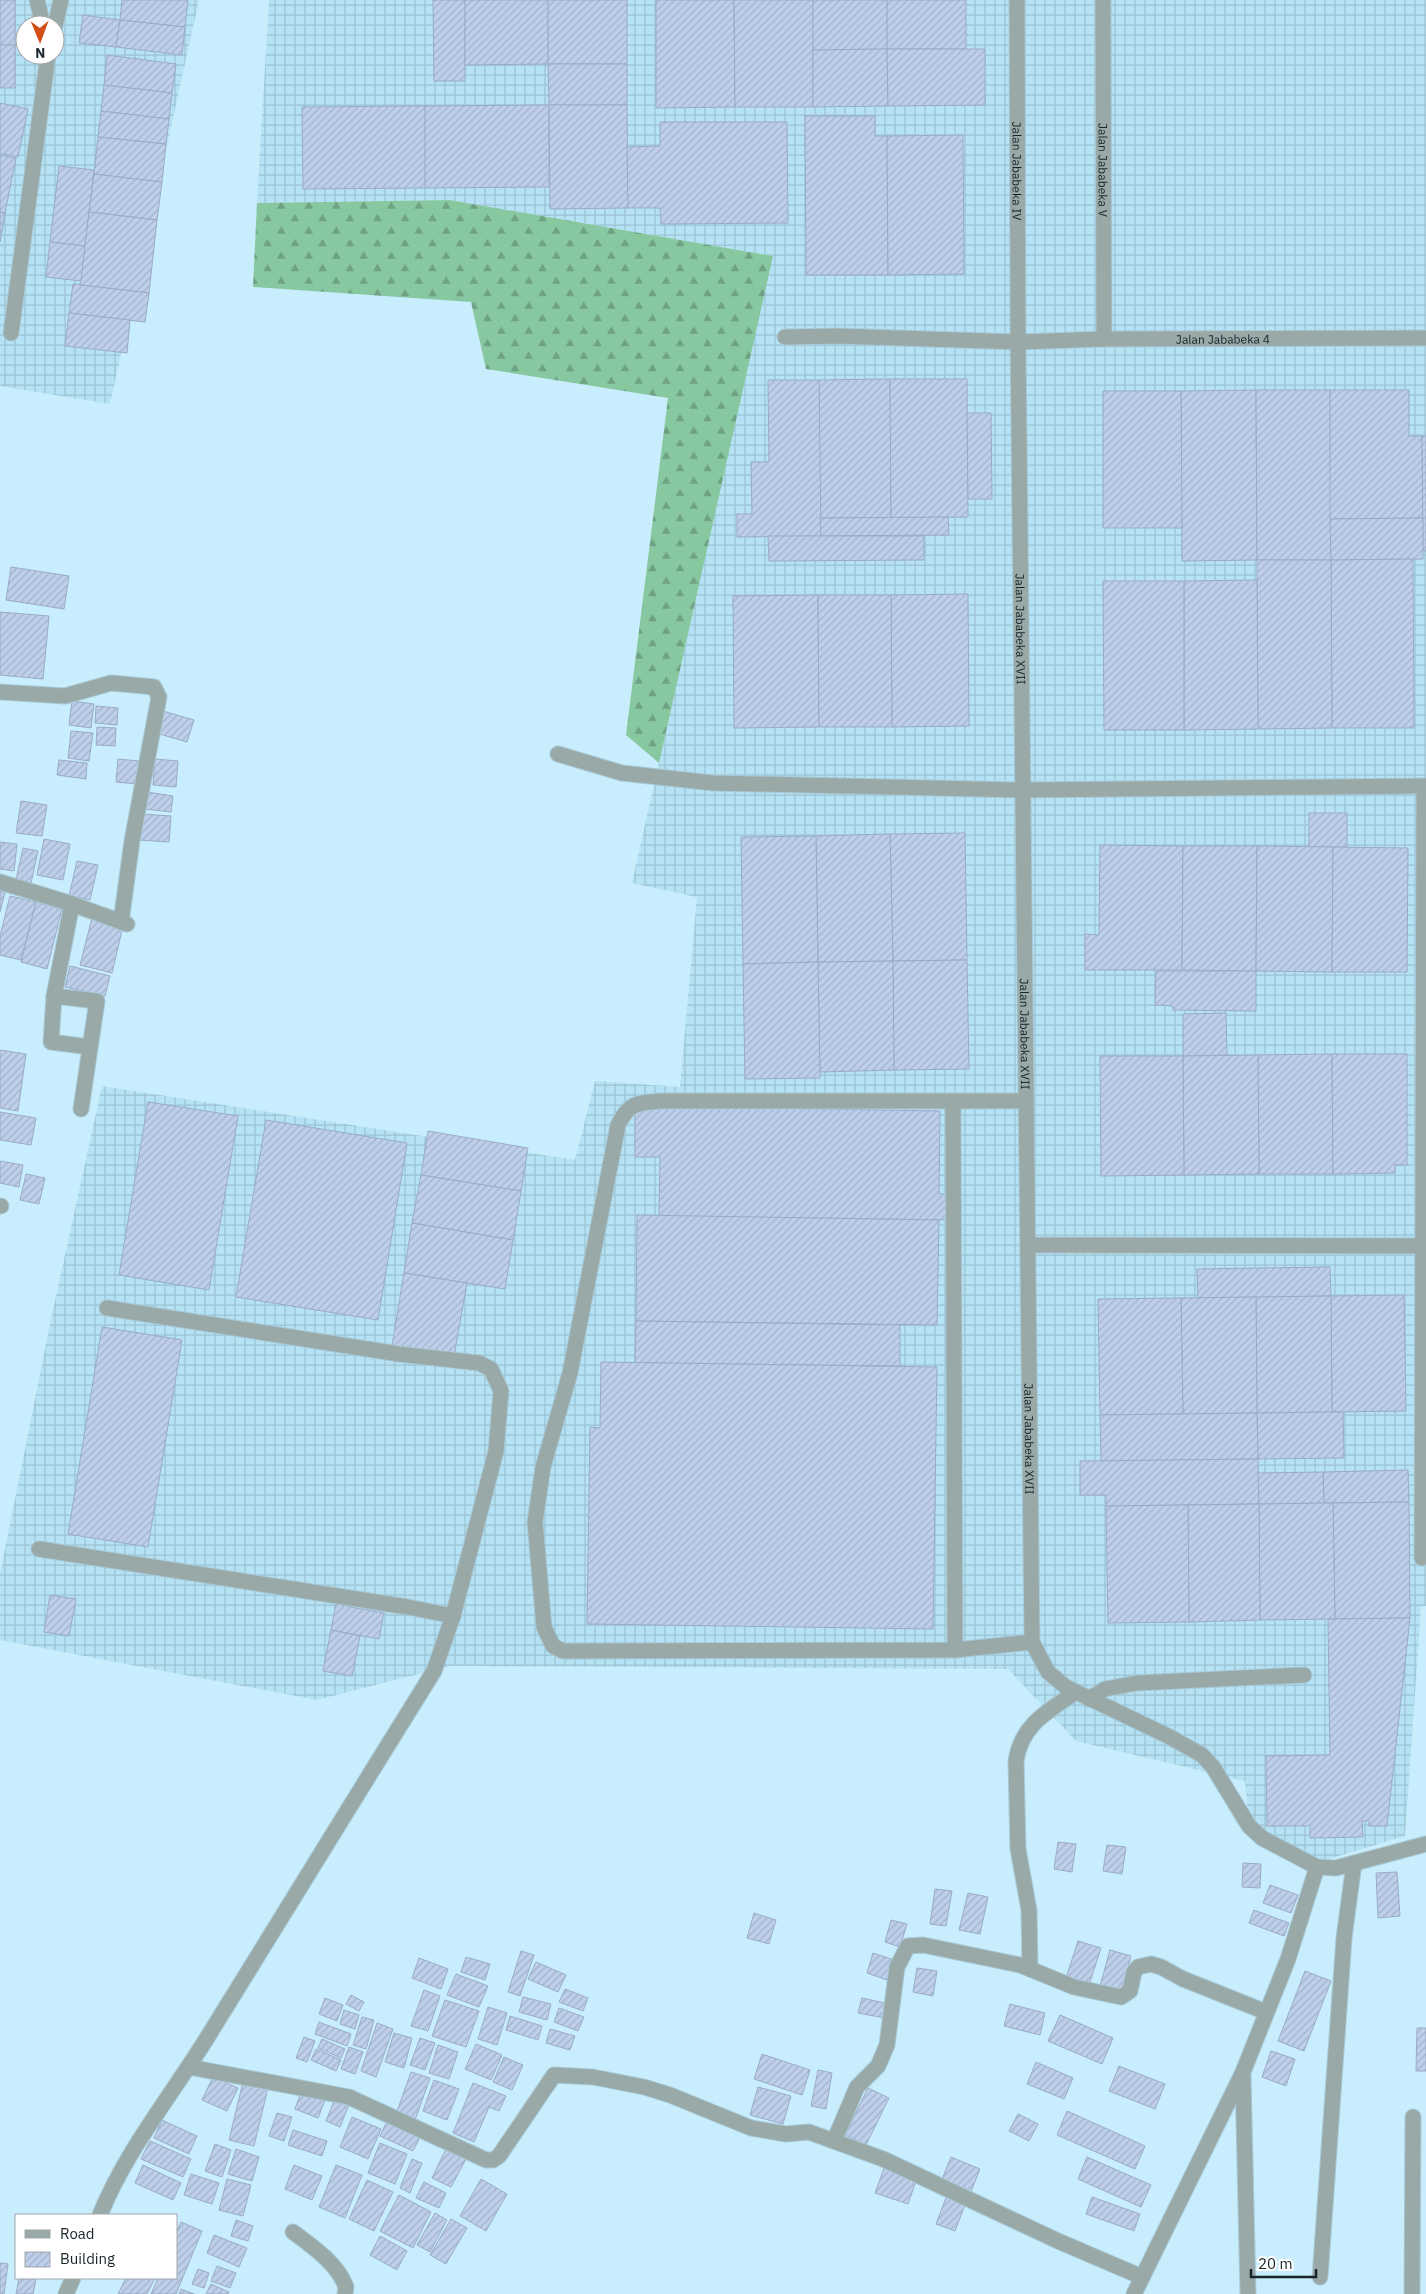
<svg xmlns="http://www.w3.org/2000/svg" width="1426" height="2294" font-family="'IBM Plex Sans',sans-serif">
<defs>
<pattern id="industrial-grid" width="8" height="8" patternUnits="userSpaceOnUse" patternTransform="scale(1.25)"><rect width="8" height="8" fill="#b5e2f5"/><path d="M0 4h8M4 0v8" fill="none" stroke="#9bc2d2"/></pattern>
<pattern id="forest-firs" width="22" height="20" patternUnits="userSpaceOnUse" patternTransform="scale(1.25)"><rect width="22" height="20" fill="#88c8a1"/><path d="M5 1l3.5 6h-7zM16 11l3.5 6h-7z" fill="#6ea283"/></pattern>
<pattern id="building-hatch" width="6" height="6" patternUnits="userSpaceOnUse" patternTransform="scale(1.25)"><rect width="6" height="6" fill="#becfeb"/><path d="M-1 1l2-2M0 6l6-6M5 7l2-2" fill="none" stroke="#a3b2ca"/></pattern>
</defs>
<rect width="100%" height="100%" fill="#c8edfc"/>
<g fill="url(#industrial-grid)" fill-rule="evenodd">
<path d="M0,0h199l-89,404 -110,-18zM25,25h30v30h-30z"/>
<polygon points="269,0 1426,0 1426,1606 1421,1607 1405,1836 1325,1860 1274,1850 1249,1826 1245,1781 1076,1741 1008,1669 450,1666 317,1700 0,1640 0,1574 51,1319 102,1086 575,1160 595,1081 680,1087 697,897 632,883 772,256 450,200 257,203"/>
</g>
<polygon fill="url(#forest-firs)" points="450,200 773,256 659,763 626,735 668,398 486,369 471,302 253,287 257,203"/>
<g fill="url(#building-hatch)" stroke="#9aabc6">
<rect x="0" y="0" width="15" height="45"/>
<polygon points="122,0 188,0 185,27 120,20"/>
<polygon points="433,0 465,0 465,81 434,81"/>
<polygon points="465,0 548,0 548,64 465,65"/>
<rect x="548" y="0" width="79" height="64"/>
<polygon points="656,0 734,0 735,107 656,108"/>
<polygon points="734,0 813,0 813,107 735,107"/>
<polygon points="813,0 887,0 887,49 813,50"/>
<rect x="887" y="0" width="79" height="49"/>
<polygon points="83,15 120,20 116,47 79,43"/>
<polygon points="120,20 185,27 182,55 116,47"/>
<rect x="0" y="45" width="15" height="43"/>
<polygon points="887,49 888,106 813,107 813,50"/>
<polygon points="887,49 985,49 985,105 888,106"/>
<polygon points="107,55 176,64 172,93 104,85"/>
<polygon points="548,64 627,64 627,105 549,105"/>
<polygon points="104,85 172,93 169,119 101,111"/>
<polygon points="0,103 28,109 18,157 0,153"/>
<polygon points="549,105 549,187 425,188 425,106"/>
<polygon points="549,105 627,105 628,208 550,209"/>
<polygon points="425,106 425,188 303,189 302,107"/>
<polygon points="101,111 169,119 166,144 98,137"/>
<polygon points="805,116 875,116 875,136 887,136 888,275 806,275"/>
<polygon points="660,122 787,122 788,223 661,224 660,208 628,208 627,147 660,146"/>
<polygon points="963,135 964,274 888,275 887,136"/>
<polygon points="98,137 166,144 162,182 94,174"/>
<polygon points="0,155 16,158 5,213 0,212"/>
<polygon points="59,166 94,170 85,246 50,242"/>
<polygon points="94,174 162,182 157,220 89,212"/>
<polygon points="0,212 5,213 0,242"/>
<polygon points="89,212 157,220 149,293 80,285"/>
<polygon points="50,242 85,246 81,281 46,277"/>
<polygon points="73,284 149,293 145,322 69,313"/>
<polygon points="69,313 130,320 127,353 65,346"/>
<polygon points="890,379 891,518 820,518 819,380"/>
<polygon points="890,379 967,379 968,517 891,518"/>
<polygon points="768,380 819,380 821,536 737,537 737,514 752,514 751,462 769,462"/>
<polygon points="1256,390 1257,560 1182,561 1181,391"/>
<polygon points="1256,390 1330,390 1331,560 1257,560"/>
<polygon points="1330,390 1409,390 1409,436 1422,436 1423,518 1330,519"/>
<polygon points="1103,391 1181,391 1182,528 1103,528"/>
<polygon points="967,413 991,413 992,499 968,499"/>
<polygon points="1422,436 1426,436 1426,551 1423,551"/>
<polygon points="948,517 949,535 821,536 820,518"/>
<polygon points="1423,518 1423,559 1331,560 1330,519"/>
<polygon points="768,536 924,536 924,560 769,561"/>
<polygon points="1413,559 1414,728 1332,728 1331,560"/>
<polygon points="1257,560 1331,560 1332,728 1258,729"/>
<polygon points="11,567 69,576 64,609 6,600"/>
<polygon points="1257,580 1258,729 1184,730 1184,581"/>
<polygon points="1103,581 1184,581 1184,730 1104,730"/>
<polygon points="968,594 969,726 892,727 891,595"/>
<polygon points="818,595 819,727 734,728 733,596"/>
<polygon points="818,595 891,595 892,727 819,727"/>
<polygon points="0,612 49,616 43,679 0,675"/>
<polygon points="72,701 94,704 91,728 69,725"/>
<polygon points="96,706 118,708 117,725 95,723"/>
<polygon points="163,711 194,720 187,742 156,733"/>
<polygon points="97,727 116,728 115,746 96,745"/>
<polygon points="71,731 93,733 89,761 68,758"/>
<polygon points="118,759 139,761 137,784 116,782"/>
<polygon points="155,759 178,761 176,787 153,785"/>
<polygon points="59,760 87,763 86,779 57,775"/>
<polygon points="147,792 173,796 171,812 145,809"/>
<polygon points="21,801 47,805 42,836 16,833"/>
<rect x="1309" y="813" width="38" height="34"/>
<polygon points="141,814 171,816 169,842 139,840"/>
<polygon points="965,833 967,960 893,961 890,834"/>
<polygon points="890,834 893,961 818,962 816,836"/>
<polygon points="816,836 818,962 743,964 741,837"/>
<polygon points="44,839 70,844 63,880 37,875"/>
<polygon points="0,842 17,844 14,871 0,869"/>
<polygon points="1100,845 1183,846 1182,970 1085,970 1085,934 1099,935"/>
<polygon points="1183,846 1257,846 1256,971 1182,970"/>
<polygon points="1257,846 1333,847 1332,972 1256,971"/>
<polygon points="1333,847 1408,848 1407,972 1332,972"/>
<polygon points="23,848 38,851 31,883 16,880"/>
<polygon points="77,861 98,865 90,900 69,896"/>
<polygon points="0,891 5,892 0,912"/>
<polygon points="10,896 36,902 21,960 0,955 0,936"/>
<polygon points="36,902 62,909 47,969 21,962"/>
<polygon points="92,918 123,926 112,973 80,965"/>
<polygon points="967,960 969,1069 894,1070 893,961"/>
<polygon points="893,961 894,1070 820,1072 818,962"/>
<polygon points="818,962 820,1078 745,1079 743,964"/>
<polygon points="70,966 110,976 105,996 65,987"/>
<polygon points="1156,971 1256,971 1256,1011 1173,1010 1173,1006 1155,1005"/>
<polygon points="1226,1013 1227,1055 1183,1056 1183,1014"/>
<polygon points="0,1050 26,1054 18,1111 0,1108"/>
<polygon points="1332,1054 1333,1174 1259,1174 1258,1055"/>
<polygon points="1332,1054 1407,1054 1407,1165 1395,1165 1395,1173 1333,1174"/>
<polygon points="1258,1055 1259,1174 1184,1175 1183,1056"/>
<polygon points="1100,1056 1183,1056 1184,1175 1101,1176"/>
<polygon points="148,1102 238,1116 209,1290 119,1275"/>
<polygon points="635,1106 940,1111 939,1194 951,1194 951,1220 659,1216 660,1157 635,1157"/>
<polygon points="0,1112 36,1118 31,1145 0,1140"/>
<polygon points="266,1120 407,1143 378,1320 236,1297"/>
<polygon points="428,1131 528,1148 521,1191 421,1175"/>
<polygon points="0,1161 23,1165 19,1187 0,1183"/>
<polygon points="26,1174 45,1178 39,1204 20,1200"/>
<polygon points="421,1175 521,1191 513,1240 412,1223"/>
<polygon points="637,1215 939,1220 937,1325 636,1321"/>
<polygon points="412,1223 513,1240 505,1289 404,1273"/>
<polygon points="1330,1267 1331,1296 1198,1298 1197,1269"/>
<polygon points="404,1273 467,1283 454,1356 392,1346"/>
<polygon points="1404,1295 1406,1411 1332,1412 1331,1296"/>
<polygon points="1331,1296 1332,1412 1257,1413 1256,1297"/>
<polygon points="1256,1297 1257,1413 1183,1414 1181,1298"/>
<polygon points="1181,1298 1183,1414 1100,1415 1098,1299"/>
<polygon points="636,1321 900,1325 900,1366 635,1363"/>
<polygon points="102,1327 182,1340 148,1547 68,1534"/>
<polygon points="601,1362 937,1367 933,1629 587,1624 590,1427 600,1428"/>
<polygon points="1332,1412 1343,1412 1344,1458 1258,1459 1257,1413"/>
<polygon points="1257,1413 1258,1459 1101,1461 1100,1415"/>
<polygon points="1258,1459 1259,1504 1106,1506 1106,1495 1080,1495 1080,1461"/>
<polygon points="1408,1470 1409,1502 1324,1503 1323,1472"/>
<polygon points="1323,1472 1324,1503 1259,1504 1258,1473"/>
<polygon points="1409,1502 1410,1618 1335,1619 1333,1503"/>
<polygon points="1333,1503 1335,1619 1260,1620 1259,1504"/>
<polygon points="1259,1504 1260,1620 1189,1622 1188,1505"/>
<polygon points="1188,1505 1189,1622 1108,1623 1106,1506"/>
<polygon points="50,1595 76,1599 69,1636 44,1632"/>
<polygon points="336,1604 384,1613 379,1639 331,1630"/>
<polygon points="1410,1618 1387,1826 1369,1826 1369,1821 1362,1821 1363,1837 1310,1838 1310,1826 1267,1826 1266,1756 1330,1755 1328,1619"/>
<polygon points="331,1630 360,1636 352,1676 323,1671"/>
<polygon points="1058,1842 1076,1844 1072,1872 1054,1869"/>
<polygon points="1107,1845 1126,1847 1122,1874 1103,1871"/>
<polygon points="1243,1863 1261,1864 1260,1888 1242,1887"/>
<polygon points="1397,1872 1400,1916 1378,1918 1376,1873"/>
<polygon points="1270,1885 1298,1895 1291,1913 1263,1903"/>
<polygon points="935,1889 952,1891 946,1926 930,1924"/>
<polygon points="968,1893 988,1897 980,1934 959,1930"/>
<polygon points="1254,1910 1289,1923 1284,1936 1249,1923"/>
<polygon points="754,1913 776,1920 769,1944 747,1938"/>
<polygon points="891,1920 907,1924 900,1947 885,1942"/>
<polygon points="1078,1941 1101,1948 1089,1985 1066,1978"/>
<polygon points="1110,1950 1131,1956 1121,1992 1100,1986"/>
<polygon points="521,1951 534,1955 520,1996 508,1992"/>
<polygon points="873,1953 894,1960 887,1980 867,1973"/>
<polygon points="466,1957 490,1964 485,1980 461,1972"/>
<polygon points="419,1958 448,1969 441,1989 412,1978"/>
<polygon points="536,1962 566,1975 558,1992 528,1979"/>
<polygon points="917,1968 937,1971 933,1996 913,1992"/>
<polygon points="1305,1971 1331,1981 1304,2051 1278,2041"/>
<polygon points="456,1974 488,1986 479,2007 447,1995"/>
<polygon points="565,1989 588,1998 583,2011 559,2002"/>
<polygon points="424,1990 440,1996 428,2031 411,2026"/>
<polygon points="351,1995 364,2002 359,2011 346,2004"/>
<polygon points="523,1997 551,2004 547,2020 519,2012"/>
<polygon points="325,1998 343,2005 337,2021 319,2014"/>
<polygon points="862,1998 889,2004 885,2018 858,2013"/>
<polygon points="445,2000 479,2011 466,2047 432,2036"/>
<polygon points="1010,2004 1045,2013 1040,2035 1004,2026"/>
<polygon points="488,2007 507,2013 497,2045 478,2039"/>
<polygon points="559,2008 584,2017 578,2031 554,2022"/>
<polygon points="344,2010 359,2015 355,2029 340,2024"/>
<polygon points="1060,2015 1113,2038 1102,2064 1048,2041"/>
<polygon points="510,2016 542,2026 538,2040 506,2030"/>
<polygon points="362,2017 374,2020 366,2049 353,2045"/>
<polygon points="319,2022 351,2034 347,2046 315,2034"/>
<polygon points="377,2023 393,2029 376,2077 361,2071"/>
<polygon points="1417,2028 1426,2028 1426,2071 1416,2071"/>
<polygon points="550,2029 575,2036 570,2050 546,2043"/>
<polygon points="394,2033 412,2038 404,2068 385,2062"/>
<polygon points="304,2037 315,2041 307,2062 296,2058"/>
<polygon points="420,2038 435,2043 425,2070 410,2065"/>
<polygon points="322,2039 345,2049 341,2058 318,2048"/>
<polygon points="476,2044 502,2055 491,2080 465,2069"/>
<polygon points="438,2045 458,2052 449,2079 429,2073"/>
<polygon points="349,2047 363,2052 355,2074 341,2069"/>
<polygon points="316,2049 341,2060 336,2071 311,2060"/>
<polygon points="1271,2051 1295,2059 1286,2086 1262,2077"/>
<polygon points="762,2054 810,2070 802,2095 754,2079"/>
<polygon points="504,2057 523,2065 512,2090 493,2082"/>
<polygon points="1036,2062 1073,2078 1064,2099 1027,2084"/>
<polygon points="1119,2066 1165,2084 1155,2109 1109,2091"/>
<polygon points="818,2070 832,2073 826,2109 811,2106"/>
<polygon points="411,2072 430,2078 415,2120 396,2114"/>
<polygon points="213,2077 238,2088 227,2111 202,2100"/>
<polygon points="434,2080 459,2089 447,2120 423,2111"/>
<polygon points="243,2082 268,2088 254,2146 229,2140"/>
<polygon points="473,2083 506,2096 499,2111 489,2107 474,2142 453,2133"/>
<polygon points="758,2087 791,2096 783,2124 750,2115"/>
<polygon points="868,2088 889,2098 866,2145 845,2135"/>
<polygon points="301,2092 325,2100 318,2118 295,2109"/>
<polygon points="336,2096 350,2102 340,2127 326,2121"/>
<polygon points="1067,2111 1145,2146 1135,2169 1057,2135"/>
<polygon points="277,2113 292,2117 284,2141 269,2136"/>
<polygon points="1018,2114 1038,2124 1029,2141 1009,2131"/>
<polygon points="352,2117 381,2129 368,2159 340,2147"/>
<polygon points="162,2120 197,2136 189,2154 154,2138"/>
<polygon points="387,2121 421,2135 413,2151 380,2136"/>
<polygon points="293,2130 327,2141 322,2156 288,2145"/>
<polygon points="150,2141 191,2159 183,2177 141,2159"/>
<polygon points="380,2143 407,2154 395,2184 368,2173"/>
<polygon points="215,2144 231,2150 222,2177 205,2171"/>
<polygon points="236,2149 259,2157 252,2181 228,2174"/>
<polygon points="446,2149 466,2159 451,2187 432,2178"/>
<polygon points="951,2157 980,2169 970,2194 941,2182"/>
<polygon points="1087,2157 1151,2185 1141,2207 1078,2179"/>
<polygon points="412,2159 422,2163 410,2193 400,2188"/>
<polygon points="143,2165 181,2183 173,2200 135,2183"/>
<polygon points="294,2165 322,2176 312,2200 285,2189"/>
<polygon points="336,2165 362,2175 345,2218 319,2207"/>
<polygon points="885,2166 917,2178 908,2204 875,2193"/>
<polygon points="191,2174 219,2183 212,2204 184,2195"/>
<polygon points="227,2179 251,2185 243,2216 219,2210"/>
<polygon points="481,2179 507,2194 486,2231 460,2216"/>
<polygon points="367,2180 393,2192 374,2231 349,2219"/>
<polygon points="424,2182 446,2193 439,2208 416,2198"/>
<polygon points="399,2195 431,2212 413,2248 380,2231"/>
<polygon points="947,2195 966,2202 955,2231 936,2224"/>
<polygon points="1092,2197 1140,2214 1134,2231 1086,2214"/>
<polygon points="435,2213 447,2220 430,2252 417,2245"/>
<polygon points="451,2219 467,2228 446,2264 430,2255"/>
<polygon points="236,2220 253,2226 248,2241 231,2236"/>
<polygon points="181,2222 202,2231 176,2294 151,2294 158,2278 176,2278 176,2233"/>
<polygon points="214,2235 247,2248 239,2267 207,2253"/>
<polygon points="380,2236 407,2251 397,2270 370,2255"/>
<polygon points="0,2263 8,2264 4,2294 0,2294"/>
<polygon points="217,2266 236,2273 230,2288 211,2281"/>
<polygon points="198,2269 209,2273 204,2288 192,2284"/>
<polygon points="19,2278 36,2279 33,2294 16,2294"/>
<polygon points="126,2278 155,2278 147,2294 118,2294"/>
<polygon points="211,2284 229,2292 228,2294 206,2294"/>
<polygon points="181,2289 194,2294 179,2294"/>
</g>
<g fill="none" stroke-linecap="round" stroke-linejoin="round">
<g stroke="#a8c9d6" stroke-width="17">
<g id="minor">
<polyline points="37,0 43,25"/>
<path id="s1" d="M1017,0l1,342 14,1300 16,30 18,15 102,49 34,19 11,12 36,59 13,12 55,29 19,1 90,-24"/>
<path id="s2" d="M1103,0l1,339"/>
<polyline points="55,26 61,0"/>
<polyline points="11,333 48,55"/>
<path id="s3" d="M785,337l53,-1 180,6 86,-3 322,-1"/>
<polyline points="0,692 65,696 111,683 154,687 159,697 132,841 121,922"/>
<polyline points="558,754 622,773 713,783 1023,790 1426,786"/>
<polyline points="0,882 72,904 127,924"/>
<polyline points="72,904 54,996 97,1001 81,1109"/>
<polyline points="54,996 51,1042 90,1047"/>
<polyline points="953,1101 955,1650"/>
<path d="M1026,1101h-366c-24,2 -31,2 -42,24l-48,248 -27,94 -8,55 9,105 9,19 10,5 392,-1 77,-8"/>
<polyline points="0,1206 1,1206"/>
<polyline points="1028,1245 1426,1246"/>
<polyline points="107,1308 399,1354 479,1363 491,1369 501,1391 496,1451 453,1616"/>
<path d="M39,1549l369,58 45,9 -19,55c-76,122 -151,244 -227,367 -36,58 -82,114 -107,177"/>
<polyline points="1422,1558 1424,786"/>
<polyline points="1089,1699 1105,1689 1137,1683 1304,1675"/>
<path d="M1030,1969l-1,-59 -11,-61 -2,-88c5,-36 32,-50 60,-69"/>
<polyline points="189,2067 349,2097 486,2160 493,2160 499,2156 554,2075 593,2077 644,2087 670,2095 751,2128 786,2134 809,2132 883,2159 1058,2241 1142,2277"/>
<polyline points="1243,2076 1248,2294"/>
<polyline points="834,2141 857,2087 878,2066 887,2045 897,1967 908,1946 923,1945 1020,1965 1074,1987 1121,1997 1130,1991 1134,1972 1138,1967 1151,1964 1161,1967 1183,1979 1266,2012"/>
<path d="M293,2232c19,14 45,32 53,55l-1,7"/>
<polyline points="1320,2277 1344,1938 1354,1863"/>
<polyline points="66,2294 73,2278"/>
<polyline points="1134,2294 1243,2072 1288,1959 1317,1867"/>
<polyline points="1412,2294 1413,2117"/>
</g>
</g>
<use href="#minor" stroke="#98a9a8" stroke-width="15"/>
</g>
<g text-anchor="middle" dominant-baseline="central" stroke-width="5" stroke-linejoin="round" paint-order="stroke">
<g font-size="12" fill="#17242a" stroke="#fff">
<text stroke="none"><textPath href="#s2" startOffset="170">Jalan Jababeka V</textPath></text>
<text stroke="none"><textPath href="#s1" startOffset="171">Jalan Jababeka IV</textPath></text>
<text stroke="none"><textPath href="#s3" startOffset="438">Jalan Jababeka 4</textPath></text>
<text stroke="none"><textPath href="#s1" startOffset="629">Jalan Jababeka XVII</textPath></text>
<text stroke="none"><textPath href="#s1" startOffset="1034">Jalan Jababeka XVII</textPath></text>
<text stroke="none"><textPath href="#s1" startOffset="1439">Jalan Jababeka XVII</textPath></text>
</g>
</g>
<rect x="15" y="2214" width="162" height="65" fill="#ffffff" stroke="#a2a7aa"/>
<rect x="25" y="2230" width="25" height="8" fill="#98a9a8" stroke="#a2a7aa"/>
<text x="60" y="2239" font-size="15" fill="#17242a">Road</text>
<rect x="25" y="2252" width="25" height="15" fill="url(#building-hatch)" stroke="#a2a7aa"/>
<text x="60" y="2264" font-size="15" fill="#17242a">Building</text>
<g transform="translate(40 40) rotate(179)"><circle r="24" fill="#ffffff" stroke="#a2a7aa"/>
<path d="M0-4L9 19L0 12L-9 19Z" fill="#d34d17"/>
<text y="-8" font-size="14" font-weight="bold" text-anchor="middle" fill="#17242a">N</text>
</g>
<path d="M1251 2269v8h65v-8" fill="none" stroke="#17242a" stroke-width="2.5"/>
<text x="1258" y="2269" font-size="15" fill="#17242a" stroke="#ffffff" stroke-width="4" paint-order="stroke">20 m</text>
</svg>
